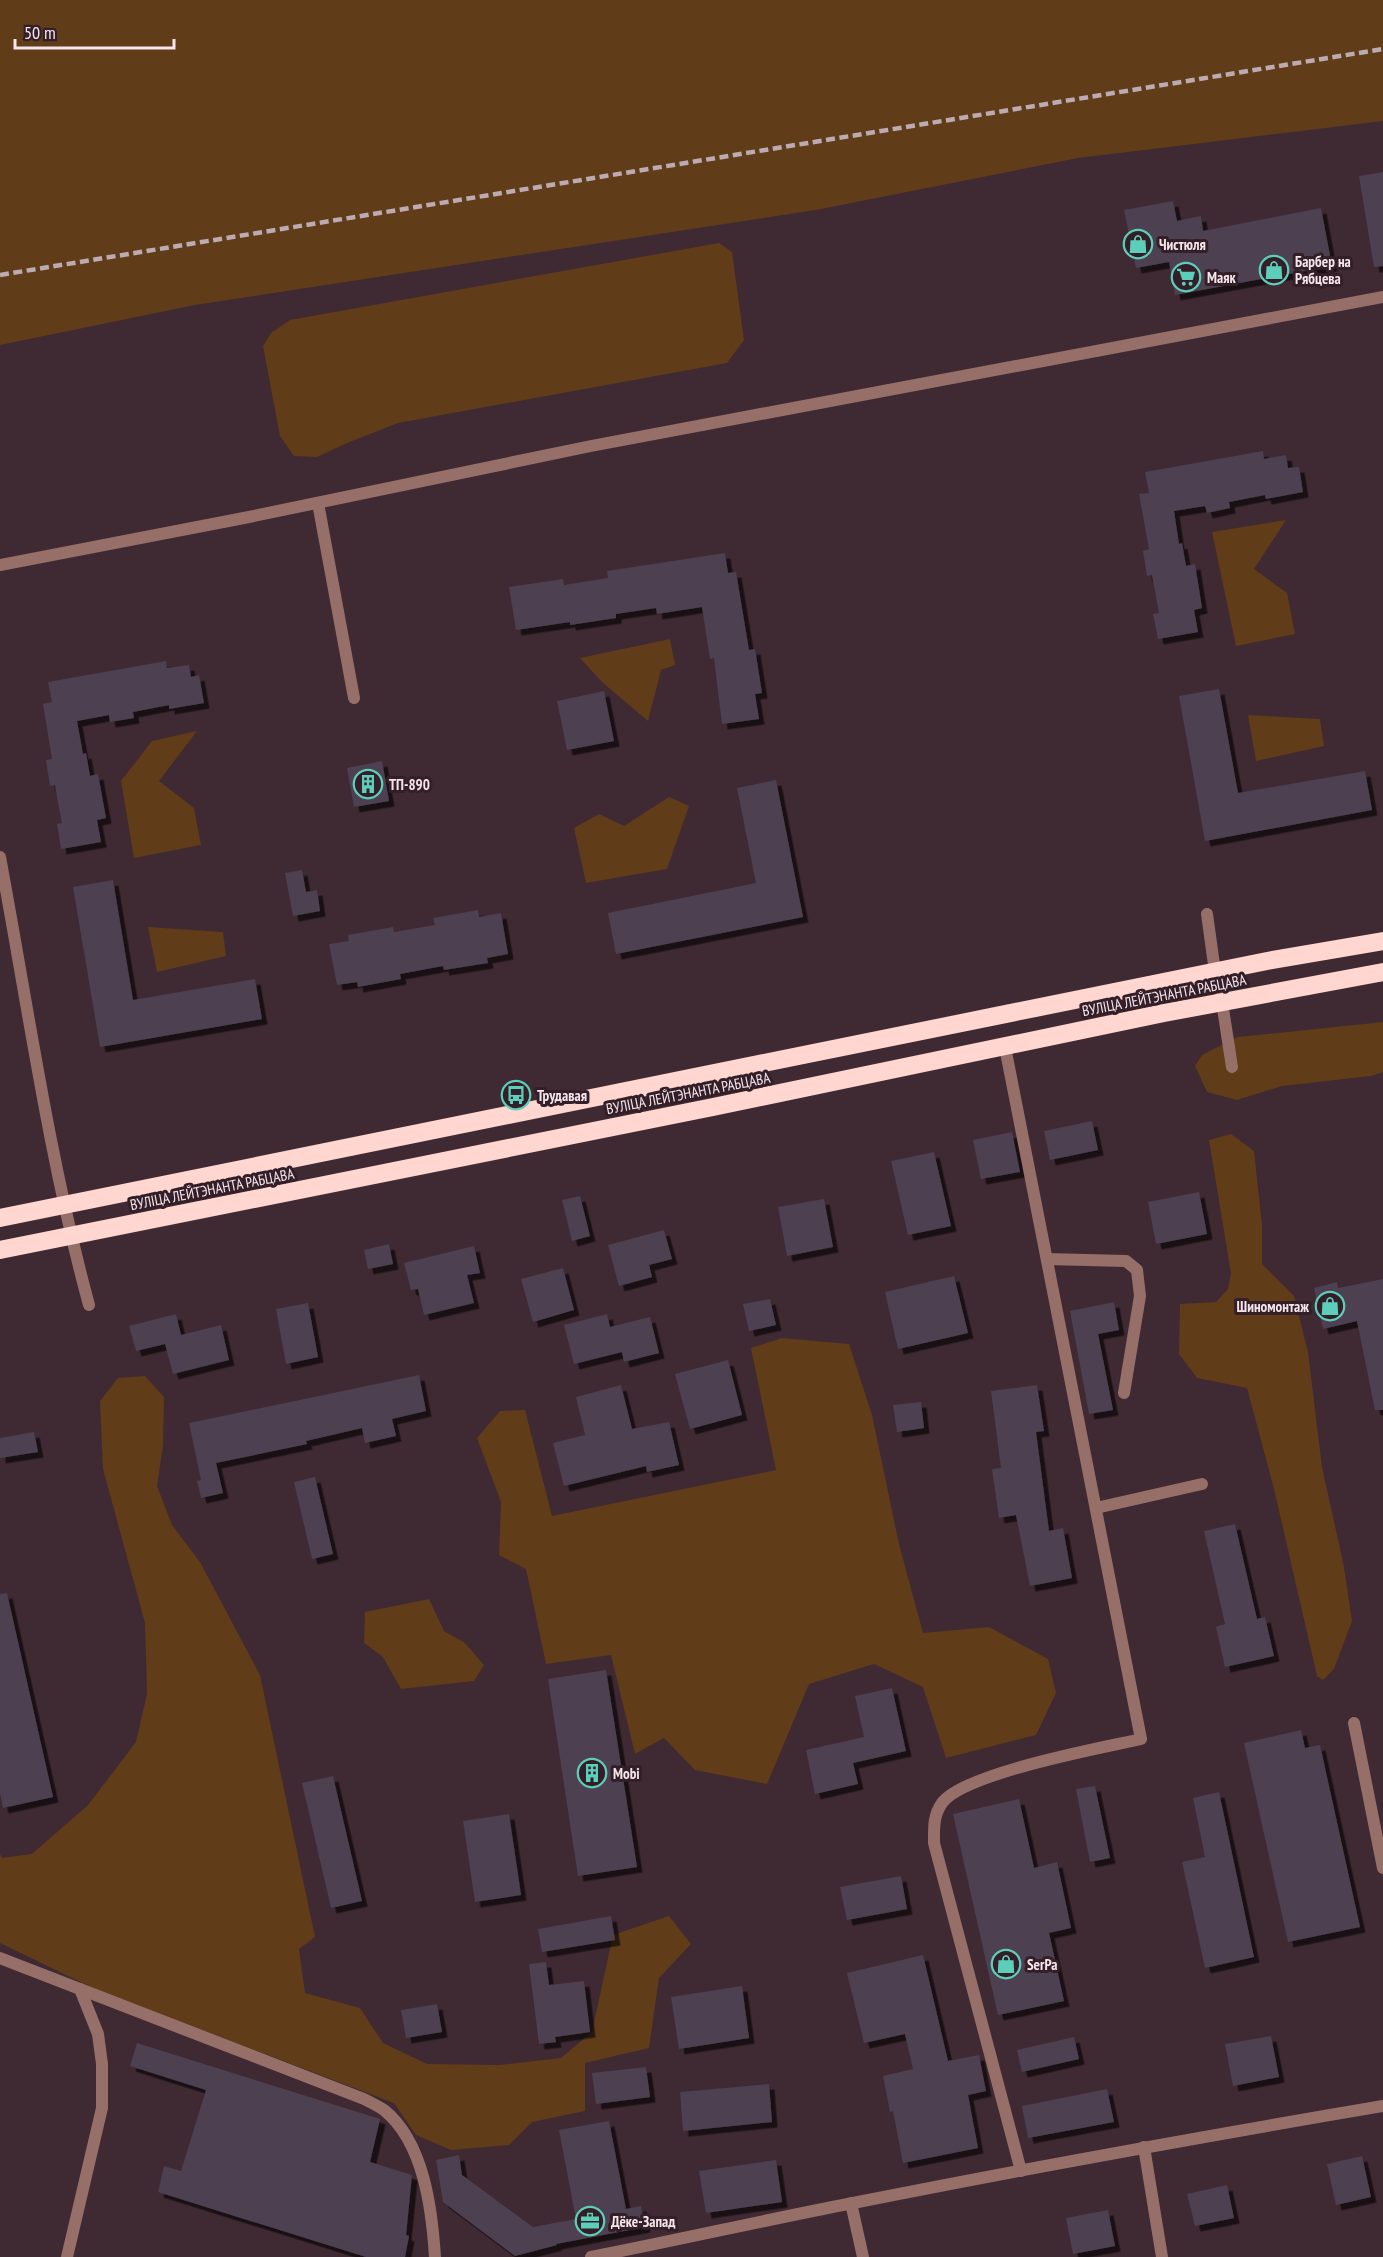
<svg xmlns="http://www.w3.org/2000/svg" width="1383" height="2257" font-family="'PT Sans Narrow',sans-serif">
<defs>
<filter id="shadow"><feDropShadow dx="5.5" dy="5.5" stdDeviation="0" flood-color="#0009"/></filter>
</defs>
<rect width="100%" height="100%" fill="#3f2932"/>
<g fill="#603c19">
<polygon points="0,0 1383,0 1383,121 1078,158 816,210 195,305 0,345"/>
<polygon points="719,243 732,252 744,340 727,363 398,423 347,443 317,457 294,456 280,436 263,346 271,333 290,320"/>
<polygon points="1286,520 1254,569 1287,593 1295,634 1236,646 1212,532"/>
<polygon points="670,639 675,665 661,670 648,721 602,682 580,658"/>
<polygon points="1248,715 1320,719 1324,746 1256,761"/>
<polygon points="197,731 159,781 194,808 201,845 134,858 121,781 152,741"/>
<polygon points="669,797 689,806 667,869 586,883 574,828 599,814 624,826"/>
<polygon points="148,927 223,932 226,956 157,972"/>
<polygon points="1383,1022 1383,1072 1371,1076 1282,1086 1237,1100 1207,1092 1195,1066 1202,1055 1238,1037"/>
<polygon points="1231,1134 1254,1151 1262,1225 1262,1264 1294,1296 1308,1352 1322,1467 1344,1567 1352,1621 1334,1669 1323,1680 1317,1676 1274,1489 1247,1388 1197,1378 1179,1354 1180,1304 1216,1302 1228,1289 1231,1274 1209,1140"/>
<polygon points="782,1338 849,1344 872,1415 899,1544 923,1633 989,1627 1048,1659 1056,1693 1036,1735 946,1758 923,1687 874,1664 809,1684 767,1784 695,1770 664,1738 635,1754 611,1655 546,1664 526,1569 499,1555 501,1502 477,1438 500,1411 525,1410 552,1516 776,1470 751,1348"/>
<polygon points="145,1376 164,1397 163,1445 157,1486 172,1525 200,1562 260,1675 315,1937 299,1949 305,1993 360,2008 383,2043 427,2064 500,2065 561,2058 592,2032 613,1935 669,1916 691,1944 659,1978 649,2048 585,2063 585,2111 532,2122 509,2145 451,2150 416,2135 394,2103 97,1990 0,1943 0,1854 2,1858 32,1854 88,1805 136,1742 147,1694 145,1623 103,1469 100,1401 118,1378"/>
<polygon points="429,1599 444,1631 465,1643 484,1665 474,1681 401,1689 383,1657 364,1643 365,1612"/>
</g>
<g fill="#4d3f51" filter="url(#shadow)">
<polygon points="1383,172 1383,266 1374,267 1359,176"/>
<polygon points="1173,201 1177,221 1201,216 1203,231 1321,208 1332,266 1175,295 1169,262 1136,268 1124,210"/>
<polygon points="1263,451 1264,459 1286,455 1288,468 1299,467 1303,492 1266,499 1265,495 1229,502 1230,508 1207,513 1205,506 1174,511 1179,544 1182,543 1186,566 1195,564 1202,608 1194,610 1198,632 1158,639 1153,614 1159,613 1152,575 1147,576 1143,551 1149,549 1139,494 1149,493 1145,472"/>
<polygon points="725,553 728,573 736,572 749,650 755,649 762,693 755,694 759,719 722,724 714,658 710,659 702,607 657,614 656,608 616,614 616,618 570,625 570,622 516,630 509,587 563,579 564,585 608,578 607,571"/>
<polygon points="166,661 167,668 189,665 191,677 199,675 204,703 169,709 169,705 133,712 134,718 110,722 109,715 77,721 83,754 86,753 90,776 98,774 106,818 97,820 101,842 61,849 57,824 62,823 58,803 55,785 50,786 46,760 52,759 43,704 52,702 48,682"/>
<polygon points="1219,689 1238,793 1365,771 1372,810 1205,841 1179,696"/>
<polygon points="604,691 614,741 567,750 557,701"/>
<polygon points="382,761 389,801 354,807 347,768"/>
<polygon points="776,780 803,917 616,954 608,913 756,883 737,788"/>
<polygon points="302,870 306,892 317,890 320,911 293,916 285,873"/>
<polygon points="113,880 133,1000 255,979 262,1019 100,1047 73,887"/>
<polygon points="478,910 479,917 501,913 508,954 487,958 488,963 444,970 443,966 400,974 401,979 358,987 357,982 337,985 329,944 349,941 348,935 393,927 394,932 435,925 433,918"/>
<polygon points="1092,1121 1098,1150 1050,1160 1044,1131"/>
<polygon points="1012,1132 1020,1172 981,1179 973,1140"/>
<polygon points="934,1152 951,1226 908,1235 891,1161"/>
<polygon points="1199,1192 1207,1234 1156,1244 1148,1202"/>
<polygon points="580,1196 590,1236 572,1241 562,1200"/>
<polygon points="824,1199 833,1247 787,1256 778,1207"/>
<polygon points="664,1230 672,1259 649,1265 652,1277 619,1286 608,1245"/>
<polygon points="389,1244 393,1264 368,1269 364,1250"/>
<polygon points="474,1246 480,1273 467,1275 474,1303 424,1315 418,1289 411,1290 404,1263"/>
<polygon points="563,1268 574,1310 533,1322 521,1279"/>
<polygon points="954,1276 968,1333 898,1349 885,1292"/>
<polygon points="1383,1279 1383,1410 1375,1410 1357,1321 1323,1329 1314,1288 1337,1282 1338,1288"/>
<polygon points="770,1299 776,1325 749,1331 743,1304"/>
<polygon points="1114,1302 1119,1330 1098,1334 1113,1410 1089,1414 1070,1311"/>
<polygon points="308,1303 318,1357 286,1364 276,1309"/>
<polygon points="176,1314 181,1335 221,1325 229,1360 173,1374 165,1344 136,1351 129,1326"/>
<polygon points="607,1314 610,1327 650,1317 659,1353 624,1362 622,1352 574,1364 564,1325"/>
<polygon points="728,1360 742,1415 690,1429 675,1374"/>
<polygon points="419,1375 426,1411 392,1419 396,1436 365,1443 362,1428 306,1441 307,1444 216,1463 223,1493 201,1498 197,1481 201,1480 189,1423"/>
<polygon points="621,1385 632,1429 669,1422 679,1465 647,1472 646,1466 564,1486 553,1443 585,1435 576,1397"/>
<polygon points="1037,1385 1044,1431 1036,1432 1049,1531 1063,1528 1072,1578 1030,1586 1016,1515 999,1518 992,1469 1001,1468 991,1391"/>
<polygon points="921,1402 924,1428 897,1432 893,1405"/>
<polygon points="34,1432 38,1452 0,1458 0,1438"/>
<polygon points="315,1477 333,1554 312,1559 294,1482"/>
<polygon points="1235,1524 1257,1619 1265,1617 1274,1656 1225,1667 1216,1627 1225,1624 1204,1531"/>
<polygon points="7,1593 53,1797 3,1808 0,1793 0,1594"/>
<polygon points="606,1670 637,1867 578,1876 548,1679"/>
<polygon points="892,1688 906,1751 853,1763 858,1784 815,1794 806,1750 864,1737 855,1696"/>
<polygon points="1301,1730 1305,1748 1320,1745 1360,1927 1288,1942 1244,1743"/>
<polygon points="333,1776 362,1901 331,1908 302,1783"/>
<polygon points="1095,1786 1110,1858 1090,1862 1076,1789"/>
<polygon points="1219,1792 1254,1957 1205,1968 1182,1862 1205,1857 1193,1798"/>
<polygon points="1019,1799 1034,1868 1057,1862 1071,1928 1049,1933 1064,2001 998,2015 953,1814"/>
<polygon points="509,1814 521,1895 475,1902 463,1821"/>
<polygon points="901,1876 907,1909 847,1920 840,1887"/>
<polygon points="611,1916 615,1940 542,1952 538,1929"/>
<polygon points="923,1955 948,2061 979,2055 986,2091 968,2095 978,2148 903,2163 893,2111 890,2112 883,2076 913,2069 905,2034 864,2043 847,1973"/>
<polygon points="546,1962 549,1985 584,1981 590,2032 555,2037 556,2042 539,2044 529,1964"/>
<polygon points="742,1986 749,2038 679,2049 671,1997"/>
<polygon points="437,2004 442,2032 406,2038 401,2010"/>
<polygon points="1271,2036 1279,2077 1233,2086 1225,2044"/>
<polygon points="1074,2037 1079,2059 1022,2072 1017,2050"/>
<polygon points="137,2043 380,2119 370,2162 412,2175 406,2235 409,2236 405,2257 366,2257 158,2192 164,2166 181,2171 206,2090 130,2066"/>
<polygon points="646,2067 650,2097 596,2104 592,2073"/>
<polygon points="769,2084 772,2122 683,2131 680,2092"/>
<polygon points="1107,2089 1114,2122 1028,2138 1022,2106"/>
<polygon points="609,2121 626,2209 641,2206 645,2227 556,2244 557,2245 515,2256 443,2202 436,2160 459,2155 462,2175 533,2227 576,2219 559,2130"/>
<polygon points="1362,2156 1371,2197 1336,2205 1327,2164"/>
<polygon points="776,2160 782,2202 706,2213 699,2171"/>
<polygon points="1227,2185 1234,2218 1195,2226 1187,2194"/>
<polygon points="1108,2210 1115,2246 1073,2254 1066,2218"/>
</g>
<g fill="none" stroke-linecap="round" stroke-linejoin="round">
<g stroke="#976f69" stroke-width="12">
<polyline points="318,503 354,698"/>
<path d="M0,857c28,150 49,301 89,448"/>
<polyline points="1207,914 1215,972"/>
<polyline points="1222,1002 1232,1067"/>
<path d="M1005,1047l136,692c-40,9 -177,34 -199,64 -9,13 -8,25 -8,40l87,328"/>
<polyline points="1047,1259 1126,1261 1137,1270 1140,1296 1124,1393"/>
<polyline points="1096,1508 1202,1484"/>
<polyline points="1354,1723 1383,1868"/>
<polyline points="67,2257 102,2108 102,2064 98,2034 80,1989"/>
</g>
<g stroke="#976f69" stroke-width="12">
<polyline points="0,565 249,517 591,446 1383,297"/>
<polyline points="1215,972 1222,1002"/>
<path d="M0,1958l364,141c6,3 14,7 20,11 40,32 48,100 51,147"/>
<polyline points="1144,2147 1162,2257"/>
<polyline points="851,2203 863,2257"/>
<path d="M591,2257c87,-17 174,-37 262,-54 176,-35 353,-67 530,-97"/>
</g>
<g stroke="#ffd6d0" stroke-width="18">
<polyline points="0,1218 1267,961 1383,941"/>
<polyline points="0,1250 713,1107 1164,1013 1383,972"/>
</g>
<polyline stroke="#bcabb2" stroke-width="4.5" stroke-dasharray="9 4.5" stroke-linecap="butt" points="0,275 1383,49"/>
</g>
<defs>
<g id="shop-ring" transform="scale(1.5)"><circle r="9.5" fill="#341f28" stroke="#5dceb9" stroke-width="1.5"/><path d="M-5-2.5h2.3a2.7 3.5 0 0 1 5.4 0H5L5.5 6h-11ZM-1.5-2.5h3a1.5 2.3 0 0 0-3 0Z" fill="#5dceb9"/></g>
<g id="supermarket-ring" transform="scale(1.5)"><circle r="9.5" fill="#341f28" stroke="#5dceb9" stroke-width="1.5"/><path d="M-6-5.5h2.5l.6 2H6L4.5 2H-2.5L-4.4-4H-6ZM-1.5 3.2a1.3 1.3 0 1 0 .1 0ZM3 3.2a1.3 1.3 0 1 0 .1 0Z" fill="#5dceb9"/></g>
<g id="building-ring" transform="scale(1.5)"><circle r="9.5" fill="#341f28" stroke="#5dceb9" stroke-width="1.5"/><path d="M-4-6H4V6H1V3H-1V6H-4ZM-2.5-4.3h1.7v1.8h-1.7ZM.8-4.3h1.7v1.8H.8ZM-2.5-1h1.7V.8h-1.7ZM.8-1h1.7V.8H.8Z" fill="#5dceb9"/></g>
<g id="bus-ring" transform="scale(1.5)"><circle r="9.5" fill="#341f28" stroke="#5dceb9" stroke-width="1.5"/><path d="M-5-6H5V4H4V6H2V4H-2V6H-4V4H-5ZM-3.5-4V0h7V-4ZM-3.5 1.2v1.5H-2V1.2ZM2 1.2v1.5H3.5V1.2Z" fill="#5dceb9"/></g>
<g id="office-ring" transform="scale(1.5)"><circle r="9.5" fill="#341f28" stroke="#5dceb9" stroke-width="1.5"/><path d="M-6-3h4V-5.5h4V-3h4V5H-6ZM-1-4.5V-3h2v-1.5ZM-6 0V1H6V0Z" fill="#5dceb9"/></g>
</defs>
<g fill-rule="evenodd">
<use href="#shop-ring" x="1138" y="244"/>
<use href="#shop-ring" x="1274" y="270"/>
<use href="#supermarket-ring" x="1186" y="277"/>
<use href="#building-ring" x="368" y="784"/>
<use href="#bus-ring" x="516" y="1095"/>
<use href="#shop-ring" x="1330" y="1306"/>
<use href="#building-ring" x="592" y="1773"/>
<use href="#shop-ring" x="1006" y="1964"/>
<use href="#office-ring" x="590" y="2221"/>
</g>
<g text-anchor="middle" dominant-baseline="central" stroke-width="6" stroke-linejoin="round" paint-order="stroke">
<g font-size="15" font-weight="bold" fill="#f4e5eb" stroke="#341f28" text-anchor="start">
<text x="1159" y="244">Чистюля</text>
<text x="1295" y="261">Барбер на<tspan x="1295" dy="17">Рябцева</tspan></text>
<text x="1207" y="277">Маяк</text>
<text x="389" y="784">ТП-890</text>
<text x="537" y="1095">Трудавая</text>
<text x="1309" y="1306" text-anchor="end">Шиномонтаж</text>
<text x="613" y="1773">Mobi</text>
<text x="1027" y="1964">SerPa</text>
<text x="611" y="2221">Дёке-Запад</text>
</g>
<g font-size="15" fill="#f4e5eb" stroke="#341f28">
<text transform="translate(1164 995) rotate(-11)">ВУЛІЦА ЛЕЙТЭНАНТА РАБЦАВА</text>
<text transform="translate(688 1093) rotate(-11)">ВУЛІЦА ЛЕЙТЭНАНТА РАБЦАВА</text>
<text transform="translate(212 1189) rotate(-11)">ВУЛІЦА ЛЕЙТЭНАНТА РАБЦАВА</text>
</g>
</g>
<path d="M15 39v9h159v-9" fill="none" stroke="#f4e5eb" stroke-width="3"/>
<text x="24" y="39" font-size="18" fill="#f4e5eb" stroke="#341f28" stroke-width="4.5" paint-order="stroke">50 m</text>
</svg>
